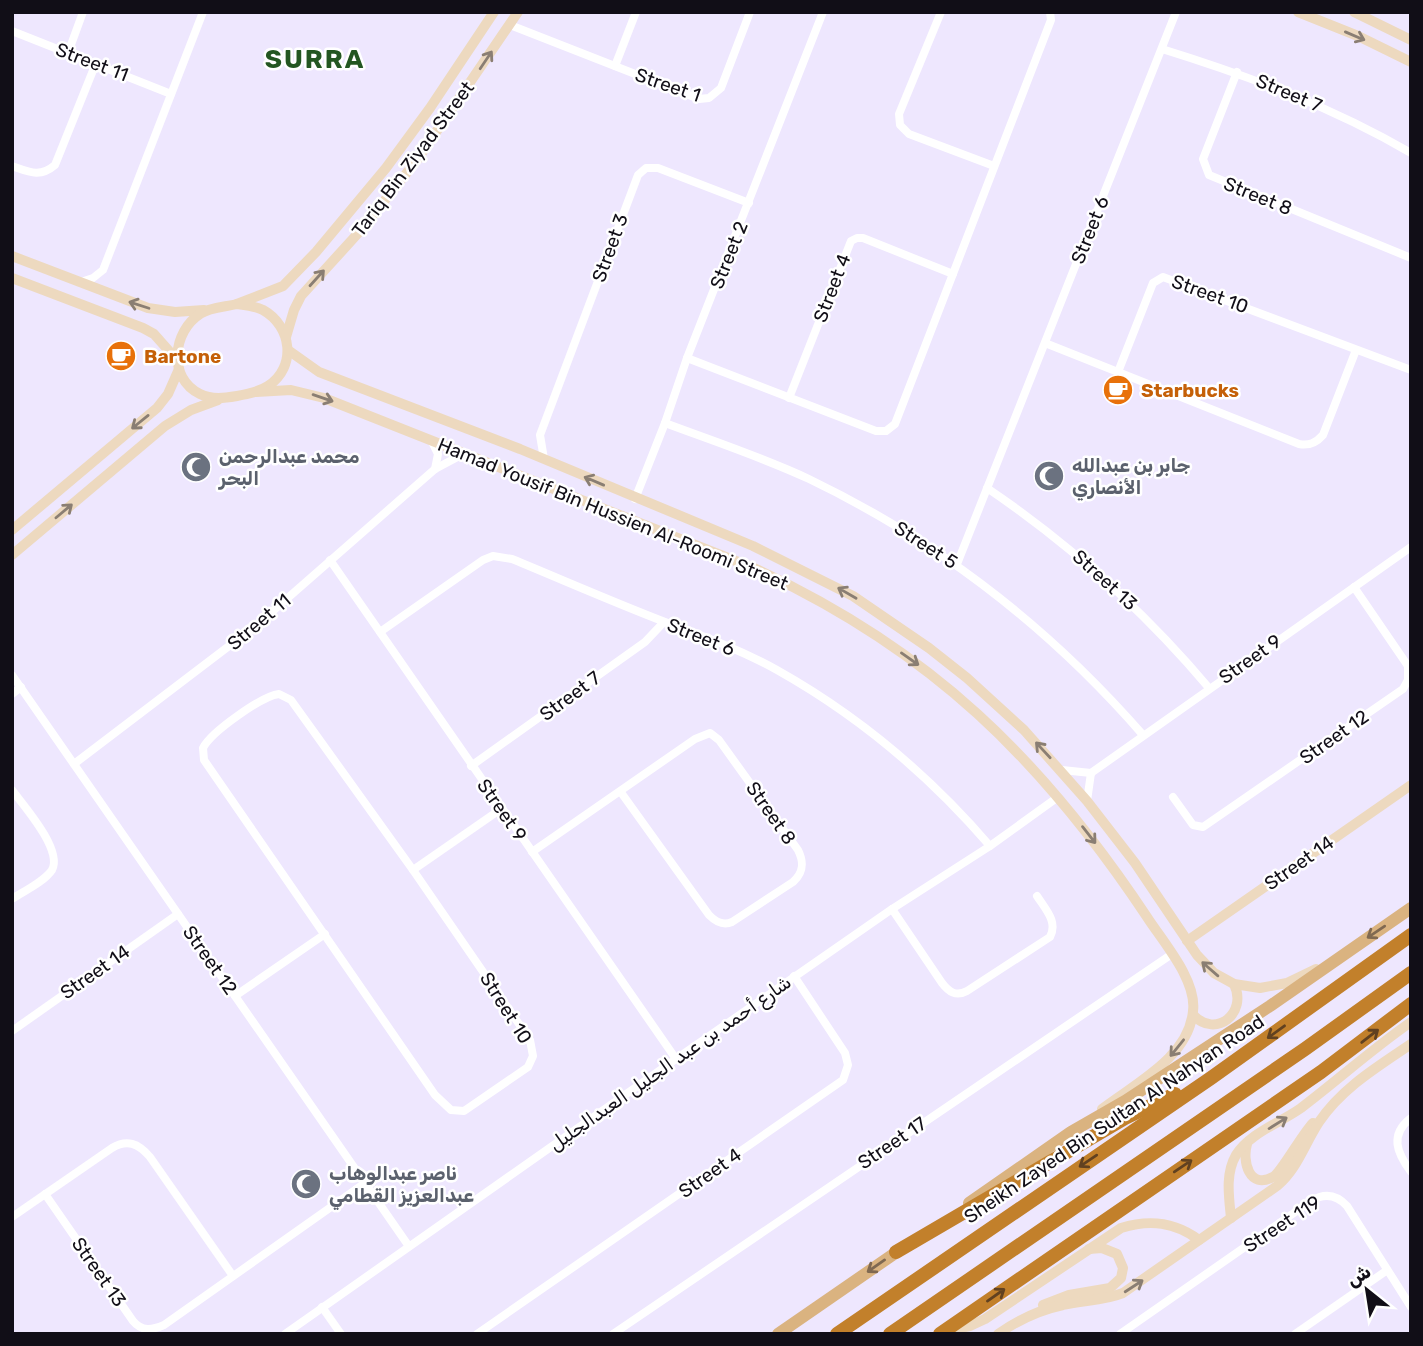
<svg xmlns="http://www.w3.org/2000/svg" width="1423" height="1346" font-family="Rubik,'Noto Sans Arabic',sans-serif">
<rect width="100%" height="100%" fill="#eee7fe"/>
<g fill="none" stroke-linecap="round" stroke-linejoin="round">
<g stroke="#fff" stroke-width="8">
<polyline points="941,12 899,114 900,125 909,134 994,166"/>
<polyline points="510,25 699,99 709,98 721,88 750,12"/>
<polyline points="12,31 171,94"/>
<path d="M1162,49c87,27 170,58 249,104"/>
<polyline points="68,53 83,12"/>
<polyline points="615,66 636,12"/>
<polyline points="1237,72 1203,159 1209,175 1411,258"/>
<path d="M12,166c17,6 28,12 43,-1l41,-102"/>
<polyline points="81,282 93,278 103,270 203,12"/>
<path d="M1045,343l254,101c10,2 17,-1 24,-9l33,-85"/>
<polyline points="687,358 876,431 886,431 895,424 1051,20 1050,12"/>
<polyline points="1118,372 1153,283 1163,277 1411,370"/>
<polyline points="789,398 851,241 857,238 863,238 953,274"/>
<path d="M665,423c48,18 97,34 144,56 129,62 240,148 334,256"/>
<polyline points="431,440 438,454 435,469"/>
<polyline points="544,459 540,435 638,175 646,168 658,168 749,203"/>
<path d="M987,488c84,57 157,123 222,200"/>
<polyline points="635,499 665,423 687,358 823,12"/>
<polyline points="330,560 676,1059"/>
<polyline points="957,564 1176,12"/>
<path d="M380,632l103,-72 10,-4 19,3c51,21 101,43 153,63 38,14 76,28 112,48 82,46 152,105 213,176"/>
<polyline points="12,675 408,1245"/>
<polyline points="12,694 21,687"/>
<path d="M279,694l12,6 122,170 117,170 3,16 -5,11 -64,44 -13,-1 -16,-15 -231,-335 -1,-12c8,-16 59,-52 76,-54z"/>
<polyline points="74,764 258,624 435,469 465,453"/>
<polyline points="471,766 645,642 664,622"/>
<polyline points="1062,770 1091,773"/>
<polyline points="1091,773 1411,547"/>
<path d="M12,790c12,16 51,60 40,80 -8,12 -28,21 -40,29"/>
<polyline points="1173,797 1193,825 1203,827 1403,689 1408,680 1408,666 1354,587"/>
<polyline points="1087,801 1091,773"/>
<path d="M532,852l163,-113 15,-6 9,7 79,110c6,12 6,22 -5,32l-61,40c-9,4 -16,0 -23,-7l-89,-124"/>
<polyline points="413,870 501,809"/>
<path d="M892,909l50,74c7,9 14,14 25,8l83,-54c8,-15 -4,-27 -13,-41"/>
<polyline points="235,996 325,934"/>
<polyline points="12,1031 178,914"/>
<path d="M1411,1118c-22,17 -14,35 0,54"/>
<path d="M45,1194l88,127c9,11 19,9 31,4l201,-142"/>
<path d="M12,1217l100,-69c15,-9 26,-5 38,9l83,119"/>
<polyline points="322,1307 341,1334"/>
<polyline points="285,1334 676,1059 892,909 990,846 1058,797"/>
<polyline points="477,1334 843,1080 848,1065 845,1053 794,976"/>
<polyline points="613,1334 1172,954"/>
<path d="M1120,1334l191,-133c13,-8 25,-7 36,5l64,101"/>
<polyline points="1295,1334 1386,1271"/>
</g>
<g stroke="#edd9bf" stroke-width="10">
<polyline points="1298,12 1358,36 1411,62"/>
<polyline points="1354,12 1411,40"/>
<polyline points="12,256 148,308 175,312 204,310"/>
<polyline points="12,278 143,328 154,334 177,360"/>
<polyline points="237,304 283,286 316,252 386,168 430,108 494,12"/>
<path d="M237,304c8,1 18,2 26,6 29,16 34,57 5,76 -9,6 -20,8 -31,10 -12,2 -25,4 -37,-2 -33,-16 -27,-63 0,-80 10,-7 25,-7 37,-10z"/>
<polyline points="286,337 294,310 301,296 361,230 417,160 518,12"/>
<polyline points="288,350 319,372 520,449 753,546 853,596 929,648 967,678 1024,730 1087,801 1135,863 1197,955 1214,973 1234,984 1260,988 1287,983 1316,969"/>
<path d="M256,392l35,-2 33,8 432,171c175,81 286,190 391,348 16,25 50,63 46,94 -4,46 -57,72 -91,98"/>
<polyline points="12,530 157,408 168,394 179,369"/>
<polyline points="12,555 165,426 191,410 218,400"/>
<polyline points="1187,941 1411,785"/>
<path d="M1193,1015c23,24 55,-2 41,-31"/>
<path d="M1247,1144c-5,17 2,46 26,33 8,-4 29,-43 40,-54"/>
<path d="M1231,1218c-2,-21 -6,-44 5,-63 14,-22 44,-32 65,-47 37,-28 71,-59 110,-86"/>
<polyline points="1043,1305 1069,1295 1110,1288 1121,1278 1123,1268 1117,1254 1102,1248 1089,1249"/>
<path d="M950,1330l20,-4 15,-7 136,-91c29,-9 54,-6 78,12"/>
<path d="M998,1334c20,-14 41,-24 65,-29 21,-5 40,-4 60,-12l154,-107c21,-18 27,-41 42,-64 23,-34 58,-55 92,-78"/>
</g>
<g stroke="#dab380" stroke-width="12">
<polyline points="969,1203 1071,1132 1125,1101 1270,1006 1411,908"/>
<polyline points="778,1334 904,1247"/>
</g>
<g stroke="#c2802b" stroke-width="14">
<polyline points="896,1252 1125,1118 1175,1094"/>
<polyline points="837,1334 1211,1078 1411,935"/>
<polyline points="890,1334 1305,1049 1411,973"/>
<polyline points="940,1334 1321,1072 1411,1004"/>
</g>
</g>
<defs><path id="oneway-shaft" d="M-6 0H5M1.5-3L5.5 0L1.5 3" fill="none" stroke-width="1.6" stroke-linecap="round" stroke-linejoin="round" transform="scale(1.75)"/></defs>
<g stroke="#8a7e73">
<use href="#oneway-shaft" transform="translate(1355 36) rotate(23)"/>
<use href="#oneway-shaft" transform="translate(486 60) rotate(-56)"/>
<use href="#oneway-shaft" transform="translate(317 278) rotate(-48)"/>
<use href="#oneway-shaft" transform="translate(139 305) rotate(-162)"/>
<use href="#oneway-shaft" transform="translate(323 398) rotate(19)"/>
<use href="#oneway-shaft" transform="translate(140 422) rotate(141)"/>
<use href="#oneway-shaft" transform="translate(594 481) rotate(-157)"/>
<use href="#oneway-shaft" transform="translate(64 511) rotate(-40)"/>
<use href="#oneway-shaft" transform="translate(847 593) rotate(-150)"/>
<use href="#oneway-shaft" transform="translate(910 659) rotate(35)"/>
<use href="#oneway-shaft" transform="translate(1043 750) rotate(-133)"/>
<use href="#oneway-shaft" transform="translate(1089 835) rotate(52)"/>
<use href="#oneway-shaft" transform="translate(1210 969) rotate(-139)"/>
<use href="#oneway-shaft" transform="translate(1177 1048) rotate(129)"/>
<use href="#oneway-shaft" transform="translate(1278 1123) rotate(-32)"/>
<use href="#oneway-shaft" transform="translate(1134 1286) rotate(-33)"/>
</g>
<g stroke="#806951">
<use href="#oneway-shaft" transform="translate(1376 932) rotate(146)"/>
<use href="#oneway-shaft" transform="translate(876 1266) rotate(145)"/>
</g>
<g stroke="#614120">
<use href="#oneway-shaft" transform="translate(1276 1032) rotate(144)"/>
<use href="#oneway-shaft" transform="translate(1370 1036) rotate(-38)"/>
<use href="#oneway-shaft" transform="translate(1088 1161) rotate(146)"/>
<use href="#oneway-shaft" transform="translate(1183 1166) rotate(-34)"/>
<use href="#oneway-shaft" transform="translate(996 1295) rotate(-35)"/>
</g>
<defs>
<g id="cafe-disc" transform="scale(1.575)"><circle r="9.5" fill="#e8710a" stroke="#fff"/><path d="M-5.5-4.5H6V0H3Q3 3.5 0 3.5H-2.5Q-5.5 3.5-5.5 0ZM3-3.2v2h1.7v-2ZM-6 4.5H4V6H-6Z" fill="#fff"/></g>
<g id="mosque-disc" transform="scale(1.575)"><circle r="9.5" fill="#6b7280" stroke="#fff"/><path d="M3.5-4.9A6 6 0 1 0 3.5 4.9A5 5 0 1 1 3.5-4.9Z" fill="#fff"/></g>
</defs>
<g fill-rule="evenodd">
<use href="#cafe-disc" x="121" y="356"/>
<use href="#cafe-disc" x="1118" y="390"/>
<use href="#mosque-disc" x="196" y="467"/>
<use href="#mosque-disc" x="1049" y="476"/>
<use href="#mosque-disc" x="306" y="1184"/>
</g>
<g text-anchor="middle" dominant-baseline="central" stroke-width="5" stroke-linejoin="round" paint-order="stroke">
<g font-size="19" fill="#110e17" stroke="#fff">
<text transform="translate(92 62) rotate(21)">Street 11</text>
<text transform="translate(668 85) rotate(19)">Street 1</text>
<text transform="translate(1289 93) rotate(23)">Street 7</text>
<text transform="translate(413 159) rotate(-53)">Tariq Bin Ziyad Street</text>
<text transform="translate(1258 196) rotate(22)">Street 8</text>
<text transform="translate(1090 230) rotate(-68)">Street 6</text>
<text transform="translate(610 248) rotate(-70)">Street 3</text>
<text transform="translate(729 255) rotate(-68)">Street 2</text>
<text transform="translate(832 288) rotate(-69)">Street 4</text>
<text transform="translate(1210 294) rotate(20)">Street 10</text>
<text transform="translate(613 514) rotate(22)">Hamad Yousif Bin Hussien Al-Roomi Street</text>
<text transform="translate(926 545) rotate(33)">Street 5</text>
<text transform="translate(1105 580) rotate(42)">Street 13</text>
<text transform="translate(259 622) rotate(-40)">Street 11</text>
<text transform="translate(701 637) rotate(22)">Street 6</text>
<text transform="translate(1250 659) rotate(-35)">Street 9</text>
<text transform="translate(570 696) rotate(-36)">Street 7</text>
<text transform="translate(1334 737) rotate(-35)">Street 12</text>
<text transform="translate(502 810) rotate(55)">Street 9</text>
<text transform="translate(771 813) rotate(55)">Street 8</text>
<text transform="translate(1299 863) rotate(-35)">Street 14</text>
<text transform="translate(210 960) rotate(55)">Street 12</text>
<text transform="translate(95 972) rotate(-35)">Street 14</text>
<text transform="translate(506 1008) rotate(58)">Street 10</text>
<text transform="translate(670 1063) rotate(-35)">شارع أحمد بن عبد الجليل العبدالجليل</text>
<text transform="translate(1114 1119) rotate(-34)">Sheikh Zayed Bin Sultan Al Nahyan Road</text>
<text transform="translate(892 1143) rotate(-34)">Street 17</text>
<text transform="translate(710 1173) rotate(-35)">Street 4</text>
<text transform="translate(1282 1224) rotate(-33)">Street 119</text>
<text transform="translate(99 1272) rotate(55)">Street 13</text>
</g>
<g font-size="19" font-weight="bold" fill="#c56008" stroke="#fff" text-anchor="start">
<text x="144" y="356">Bartone</text>
<text x="1141" y="390">Starbucks</text>
</g>
<g font-size="19" font-weight="bold" fill="#5b616d" stroke="#fff" text-anchor="start">
<text x="219" y="456">محمد عبدالرحمن<tspan x="219" dy="22">البحر</tspan></text>
<text x="1072" y="465">جابر بن عبدالله<tspan x="1072" dy="22">الأنصاري</tspan></text>
<text x="329" y="1173">ناصر عبدالوهاب<tspan x="329" dy="22">عبدالعزيز القطامي</tspan></text>
</g>
<g font-size="26" font-weight="bold" letter-spacing="2" fill="#235621" stroke="#fff">
<text x="315" y="59">SURRA</text>
</g>
</g>
<rect width="1423" height="1346" fill="none" stroke="#110e17" stroke-width="28"/>
<g transform="translate(1367 1290) rotate(330)" stroke="#ffffff" stroke-width="5" paint-order="stroke">
<path d="M0-5L12 26L0 18L-12 26Z" fill="#110e17"/>
<text y="-10" font-size="19" font-weight="bold" text-anchor="middle" fill="#110e17">ش</text>
</g>
</svg>
